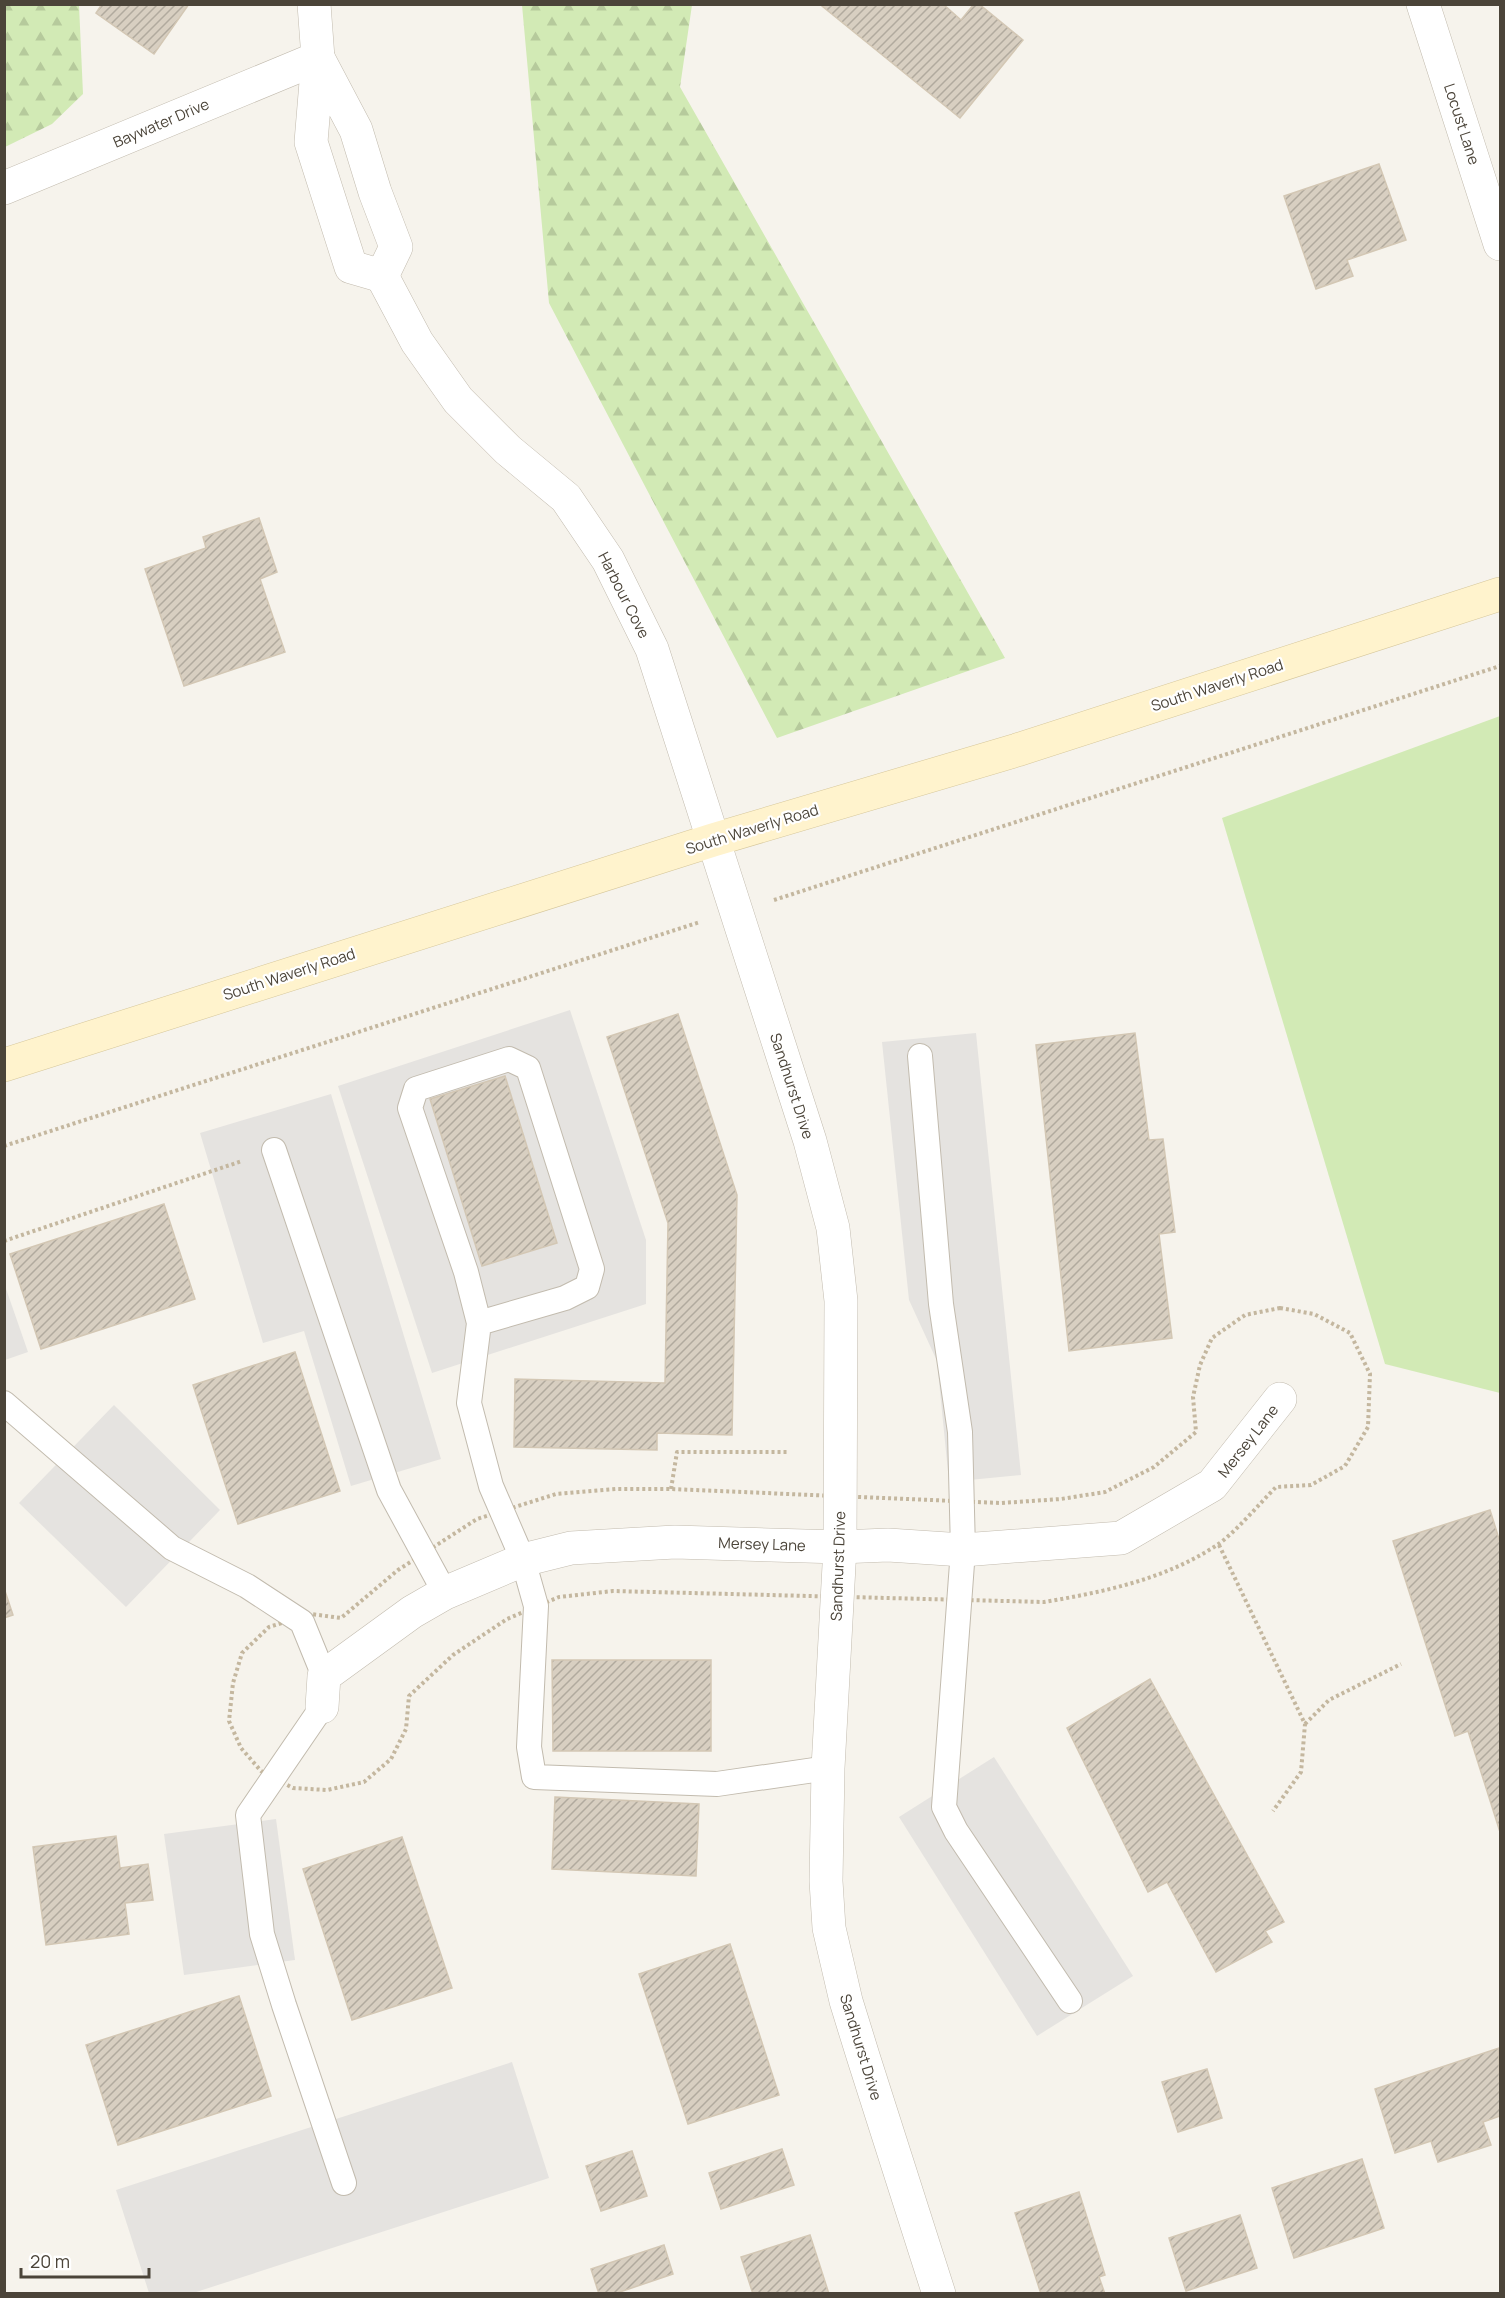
<svg xmlns="http://www.w3.org/2000/svg" width="1505" height="2298" font-family="Manrope,sans-serif">
<defs>
<pattern id="forest-firs" width="22" height="20" patternUnits="userSpaceOnUse" patternTransform="scale(1.5)"><rect width="22" height="20" fill="#d2eab5"/><path d="M5 1l3.5 6h-7zM16 11l3.5 6h-7z" fill="#b6ca9c"/></pattern>
<pattern id="building-hatch" width="6" height="6" patternUnits="userSpaceOnUse" patternTransform="scale(1.5)"><rect width="6" height="6" fill="#d8cfc1"/><path d="M-1 1l2-2M0 6l6-6M5 7l2-2" fill="none" stroke="#b1aa9e"/></pattern>
</defs>
<rect width="100%" height="100%" fill="#f6f3ec"/>
<polygon fill="#d2eab5" points="1500,716 1500,1393 1385,1364 1222,818"/>
<g fill="url(#forest-firs)">
<polygon points="5,4 79,5 83,94 52,124 5,147"/>
<polygon points="522,5 692,5 680,87 1005,658 777,738 549,303"/>
</g>
<g fill="#e5e3e0">
<polygon points="570,1010 646,1240 646,1304 432,1373 338,1086"/>
<polygon points="976,1033 1021,1475 949,1482 937,1361 909,1300 882,1042"/>
<polygon points="331,1094 441,1459 351,1486 304,1331 263,1343 200,1133"/>
<polygon points="4,1283 28,1352 5,1360 4,1360"/>
<polygon points="114,1405 220,1510 126,1607 19,1503"/>
<polygon points="994,1757 1133,1976 1037,2036 899,1817"/>
<polygon points="276,1819 295,1960 184,1975 164,1834"/>
<polygon points="512,2062 549,2178 190,2294 149,2293 116,2190"/>
</g>
<g fill="url(#building-hatch)" stroke="#d3c7b4" stroke-width="1.5">
<polygon points="102,4 189,4 154,54 96,13"/>
<polygon points="823,4 943,4 961,20 974,4 979,4 1023,40 960,118 822,6"/>
<polygon points="1379,164 1406,240 1347,260 1353,276 1316,289 1284,196"/>
<polygon points="259,518 277,572 260,579 285,652 184,686 145,569 206,548 203,537"/>
<polygon points="678,1014 737,1195 732,1435 657,1433 657,1450 514,1447 515,1379 665,1383 668,1223 607,1037"/>
<polygon points="1135,1033 1149,1140 1163,1139 1175,1232 1159,1234 1172,1338 1069,1351 1036,1045"/>
<polygon points="505,1076 557,1243 482,1266 430,1099"/>
<polygon points="164,1204 195,1299 41,1349 10,1254"/>
<polygon points="295,1352 340,1491 238,1524 193,1385"/>
<polygon points="1490,1510 1500,1542 1500,1832 1468,1731 1455,1736 1393,1541"/>
<polygon points="4,1588 13,1615 4,1618"/>
<polygon points="552,1660 711,1660 711,1751 553,1751"/>
<polygon points="1150,1679 1284,1922 1265,1931 1272,1942 1216,1972 1167,1882 1148,1892 1067,1728"/>
<polygon points="555,1797 699,1804 696,1876 552,1869"/>
<polygon points="116,1836 120,1868 148,1864 153,1900 125,1903 129,1934 46,1945 33,1847"/>
<polygon points="402,1837 452,1988 352,2020 303,1869"/>
<polygon points="730,1944 779,2095 688,2124 639,1974"/>
<polygon points="239,1996 271,2096 118,2145 86,2045"/>
<polygon points="1499,2048 1500,2116 1483,2122 1491,2145 1438,2162 1431,2141 1395,2153 1375,2089"/>
<polygon points="1207,2069 1222,2118 1178,2132 1162,2082"/>
<polygon points="782,2149 794,2185 721,2209 709,2173"/>
<polygon points="632,2151 647,2196 601,2211 586,2166"/>
<polygon points="1362,2159 1384,2228 1294,2258 1272,2188"/>
<polygon points="1079,2192 1105,2275 1099,2277 1105,2294 1041,2294 1015,2213"/>
<polygon points="1240,2215 1257,2268 1186,2291 1169,2238"/>
<polygon points="810,2235 829,2294 753,2294 741,2257"/>
<polygon points="664,2245 673,2274 614,2294 599,2294 591,2269"/>
</g>
<g fill="none" stroke-linecap="round" stroke-linejoin="round">
<g stroke="#c2bbae" stroke-width="26">
<g id="service">
<polyline points="920,1056 941,1304 960,1432 963,1550 944,1807 956,1831 1070,2001"/>
<polyline points="274,1150 389,1490 445,1593"/>
<polyline points="479,1323 565,1298 587,1287 592,1269 528,1068 509,1059 416,1089 410,1108 466,1272 479,1323 469,1403 491,1486 523,1560 536,1606 529,1747 534,1777 717,1784 828,1768"/>
<polyline points="4,1403 172,1548 247,1586 302,1622 324,1676"/>
<polyline points="322,1707 248,1815 262,1934 284,2005 344,2183"/>
</g>
</g>
<g stroke="#c2bbae" stroke-width="34">
<g id="minor">
<polyline points="1423,4 1500,244"/>
<polygon points="318,58 356,130 375,192 396,247 382,276 351,267 311,142"/>
<polyline points="4,188 318,58 314,4"/>
<polyline points="382,276 417,342 458,400 508,450 566,498 608,560 652,649 810,1141 833,1228 841,1301 840,1547 828,1768 826,1881 829,1928 846,2001 863,2056 939,2294"/>
<polyline points="322,1707 324,1676 412,1612 445,1593 523,1560 571,1548 675,1542 840,1547 888,1545 963,1550 1121,1538 1212,1485 1280,1399"/>
</g>
</g>
<g stroke="#d6c79b" stroke-width="34">
<polyline id="secondary" points="4,1065 713,840 1017,750 1500,594"/>
</g>
<g stroke="#c4b79f" stroke-width="4" stroke-dasharray="3 3" stroke-linecap="butt">
<polyline points="774,900 1500,666"/>
<polyline points="4,1146 700,922"/>
<polyline points="4,1241 242,1161"/>
<path d="M1280,1308l34,6 36,19 20,41 -2,53 -23,39 -34,19 -35,2c-16,16 -42,47 -59,58 -51,34 -113,47 -173,57l-431,-11 -54,6 -52,22 -54,36 -44,41 -3,33 -15,30 -27,23 -37,8 -34,-2 -32,-17 -20,-23 -12,-27 4,-38 9,-30 27,-26 42,-13 30,4 57,-48 79,-51 79,-25 60,-5h55l330,14 60,-4 44,-7 49,-25 42,-35 -3,-35 7,-32 12,-27 33,-23z"/>
<polyline points="671,1489 677,1452 789,1452"/>
<polyline points="1219,1545 1305,1724 1301,1772 1273,1811"/>
<polyline points="1305,1724 1329,1700 1401,1664"/>
</g>
<use href="#service" stroke="#fff" stroke-width="24"/>
<use href="#minor" stroke="#fff" stroke-width="33"/>
<use href="#secondary" stroke="#fff3cd" stroke-width="33"/>
</g>
<g text-anchor="middle" dominant-baseline="central" stroke-width="4.5" stroke-linejoin="round" paint-order="stroke">
<g font-size="15" fill="#4b4439" stroke="#fff">
<text transform="translate(161 123) rotate(-23)">Baywater Drive</text>
<text transform="translate(1462 124) rotate(72)">Locust Lane</text>
<text transform="translate(624 595) rotate(63)">Harbour Cove</text>
<text transform="translate(1217 685) rotate(-18)">South Waverly Road</text>
<text transform="translate(752 829) rotate(-17)">South Waverly Road</text>
<text transform="translate(289 974) rotate(-18)">South Waverly Road</text>
<text transform="translate(792 1086) rotate(72)">Sandhurst Drive</text>
<text transform="translate(1248 1441) rotate(-52)">Mersey Lane</text>
<text transform="translate(762 1544) rotate(2)">Mersey Lane</text>
<text transform="translate(838 1566) rotate(-88)">Sandhurst Drive</text>
<text transform="translate(861 2047) rotate(73)">Sandhurst Drive</text>
</g>
</g>
<rect width="1505" height="2298" fill="none" stroke="#4b4439" stroke-width="12"/>
<path d="M21 2268v9h128v-9" fill="none" stroke="#4b4439" stroke-width="3"/>
<text x="30" y="2268" font-size="18" fill="#4b4439" stroke="#ffffff" stroke-width="4.5" paint-order="stroke">20 m</text>
</svg>
